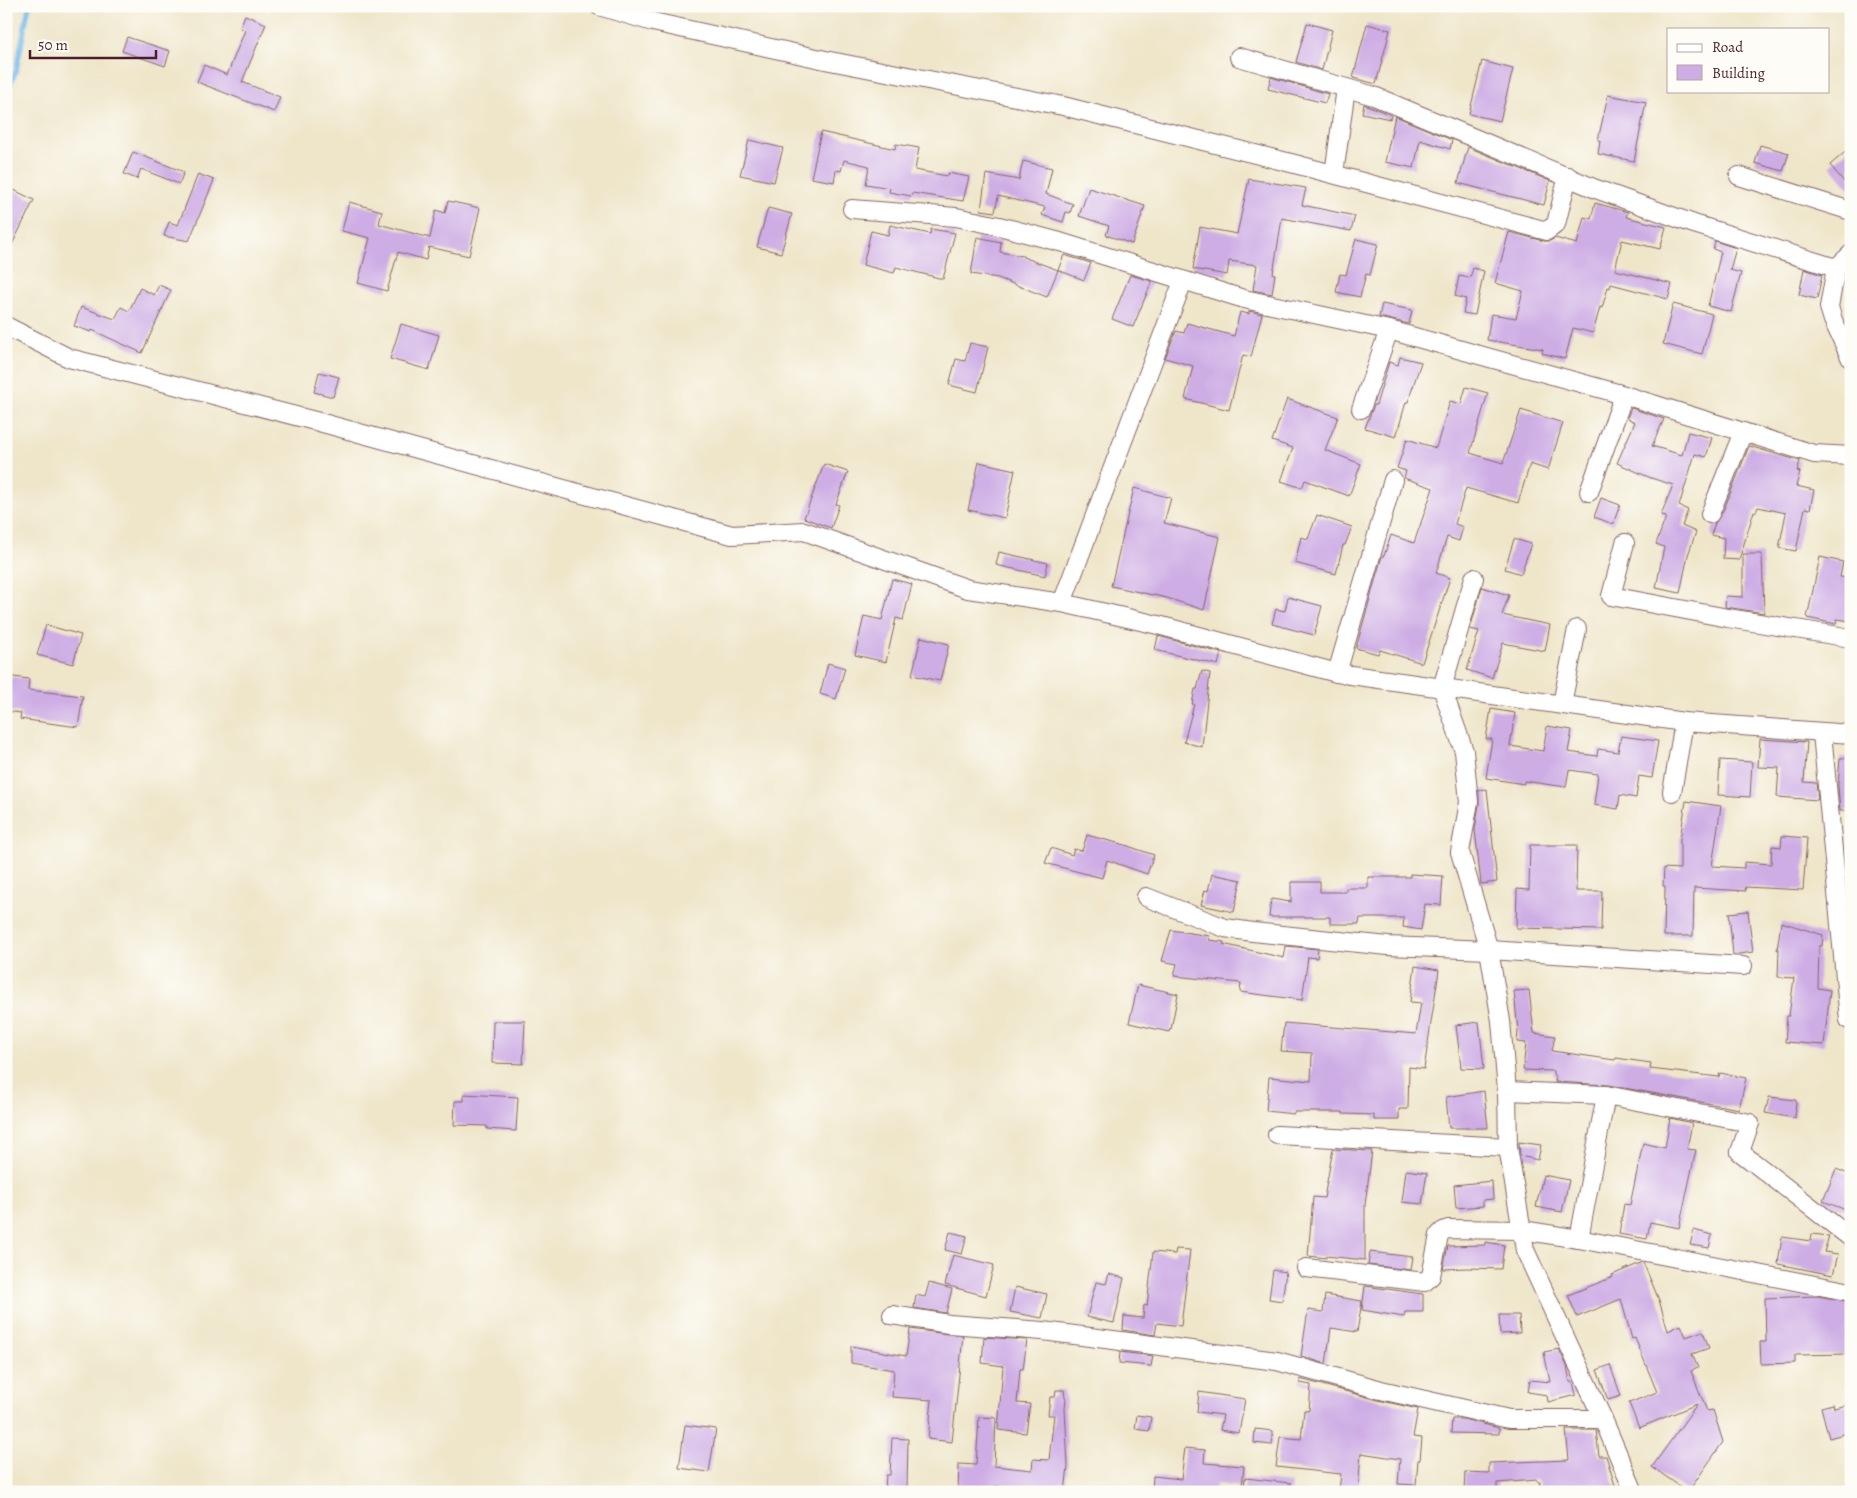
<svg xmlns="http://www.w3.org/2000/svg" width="1857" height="1498" font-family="Alegreya,serif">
<rect width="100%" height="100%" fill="#fdfcf7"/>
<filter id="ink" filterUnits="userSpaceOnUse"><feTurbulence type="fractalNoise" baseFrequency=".02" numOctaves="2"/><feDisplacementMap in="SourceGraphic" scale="10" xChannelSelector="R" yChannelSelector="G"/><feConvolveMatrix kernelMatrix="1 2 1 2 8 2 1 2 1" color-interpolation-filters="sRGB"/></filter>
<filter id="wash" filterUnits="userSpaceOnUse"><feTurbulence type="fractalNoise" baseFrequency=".0096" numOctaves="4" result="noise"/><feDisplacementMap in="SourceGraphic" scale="20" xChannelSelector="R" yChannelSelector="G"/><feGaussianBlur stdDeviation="1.12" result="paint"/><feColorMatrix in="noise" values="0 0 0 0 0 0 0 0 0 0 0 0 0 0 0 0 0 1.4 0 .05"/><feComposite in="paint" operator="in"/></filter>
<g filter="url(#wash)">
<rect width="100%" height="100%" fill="#efe6ca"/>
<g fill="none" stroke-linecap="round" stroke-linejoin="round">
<polyline stroke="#74b9ea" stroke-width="5" points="6,94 16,71 29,6"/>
</g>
<g id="blocks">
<g fill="#ceade5">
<polygon points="245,15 266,24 242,82 280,97 274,112 197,82 204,65 227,75 245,30 240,28"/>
<polygon points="1307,23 1332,30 1322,70 1296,62"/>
<polygon points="1367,24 1390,30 1376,84 1353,78"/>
<polygon points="127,37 170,51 165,66 122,51"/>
<polygon points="1482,61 1513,69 1500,121 1469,114"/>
<polygon points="1271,77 1328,94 1325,103 1268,89"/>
<polygon points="1608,95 1646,102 1634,161 1598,154 1600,141 1598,140"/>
<polygon points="1364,104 1391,115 1390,119 1362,113"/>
<polygon points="1395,116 1452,140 1450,149 1420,140 1414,168 1385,162"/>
<polygon points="821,132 895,149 896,144 919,148 915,170 947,176 948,173 969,177 963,201 912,193 911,196 889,192 890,188 866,184 869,166 844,160 841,171 836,170 834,182 811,178"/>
<polygon points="749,140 783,148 774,182 740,175"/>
<polygon points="1760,145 1789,153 1783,171 1755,163"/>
<polygon points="1468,147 1550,181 1544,205 1458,183"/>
<polygon points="1851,147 1851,190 1830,165"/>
<polygon points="133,152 184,172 179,184 141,169 137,179 124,174"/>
<polygon points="1023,161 1052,168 1046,194 1073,204 1070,213 1066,212 1063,222 1042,215 1045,207 998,196 995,212 981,210 986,174 1019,180"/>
<polygon points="198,174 214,180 189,241 164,236 169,222 178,225"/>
<polygon points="1249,179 1306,188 1302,205 1355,216 1351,231 1282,218 1273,274 1275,274 1272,294 1253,290 1257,265 1229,261 1227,275 1193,269 1200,227 1237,234"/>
<polygon points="1089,188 1145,206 1132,244 1106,235 1109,226 1079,216"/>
<polygon points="14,190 34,200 6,257 6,191 12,194"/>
<polygon points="448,201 480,208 469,256 429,247 426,260 398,252 387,291 358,283 370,238 342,231 349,202 382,211 379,224 430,238 436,210 445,213"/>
<polygon points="1595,203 1628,212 1626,217 1666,227 1660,249 1622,240 1615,270 1672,284 1668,299 1611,284 1610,288 1608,287 1602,308 1600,307 1593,333 1573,328 1565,359 1542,353 1543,349 1487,340 1491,314 1516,318 1523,291 1495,283 1509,232 1544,241 1550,241 1555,238 1577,244 1584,217 1591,219"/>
<polygon points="768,208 792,214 781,253 757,247"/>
<polygon points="890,225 930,234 931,229 955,233 943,279 896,267 894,273 863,265 871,231 888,235"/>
<polygon points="977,237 1001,242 1000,252 1023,256 1023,257 1058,270 1047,297 998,278 971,274"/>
<polygon points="1356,239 1378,244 1370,275 1366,274 1360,297 1336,292 1340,274 1346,275"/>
<polygon points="1715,241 1736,248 1730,270 1741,273 1731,312 1708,306 1721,252 1713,249"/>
<polygon points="1064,255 1091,263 1084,280 1058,270"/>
<polygon points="1473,268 1484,271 1475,315 1463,313 1466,299 1455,296 1459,276 1470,278"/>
<polygon points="1804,269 1822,275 1817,299 1799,295"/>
<polygon points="1130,275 1152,281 1133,327 1112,319"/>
<polygon points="159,285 171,290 142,353 92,330 91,332 74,326 81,307 115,319 121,307 129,311 140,288 154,295"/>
<polygon points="1382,304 1412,310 1409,324 1379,317"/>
<polygon points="1673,304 1712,314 1702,354 1663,344"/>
<polygon points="1249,311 1262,314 1251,357 1243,355 1229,410 1185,399 1193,366 1165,358 1176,331 1184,333 1187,323 1234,336 1240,312 1249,314"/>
<polygon points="401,324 439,335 429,370 390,359"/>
<polygon points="970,343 988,347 977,392 949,385 956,359 965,361"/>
<polygon points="1400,357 1421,362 1408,402 1406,402 1396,437 1365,428 1374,405 1376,405 1389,362 1398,365"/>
<polygon points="319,372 339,377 333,397 314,392"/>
<polygon points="1466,387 1488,393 1470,453 1503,463 1521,410 1563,423 1548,470 1530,464 1518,503 1466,488 1455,524 1463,527 1459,541 1447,537 1436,573 1450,578 1422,663 1380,650 1378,654 1356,648 1382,556 1384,556 1391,535 1414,543 1433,488 1404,478 1406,471 1397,468 1407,439 1436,448 1450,401 1461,404"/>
<polygon points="1287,399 1338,417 1325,450 1361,464 1349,496 1305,480 1302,488 1281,481 1293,448 1272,441"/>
<polygon points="1631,408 1664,419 1652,446 1682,455 1688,432 1712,438 1706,457 1695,454 1679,506 1688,510 1682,526 1696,532 1688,555 1680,593 1656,588 1664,547 1656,544 1666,517 1661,515 1673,485 1651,478 1617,463 1635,422 1627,418"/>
<polygon points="1749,446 1800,461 1797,471 1800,472 1796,486 1814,490 1810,509 1805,508 1796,551 1779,548 1786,513 1758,507 1756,512 1754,511 1739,560 1723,559 1724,538 1711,535 1715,523 1724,509"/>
<polygon points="979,462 1015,470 1005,518 968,510"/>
<polygon points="824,464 848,472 836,504 839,505 831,528 804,518"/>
<polygon points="1134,488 1171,498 1164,523 1220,537 1204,610 1167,598 1111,586"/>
<polygon points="1601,498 1620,505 1613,524 1594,517"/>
<polygon points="1317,515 1352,527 1345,545 1343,545 1336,574 1295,563 1301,537 1308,539"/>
<polygon points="1514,539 1531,544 1521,574 1505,569"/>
<polygon points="999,552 1048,563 1045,576 996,565"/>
<polygon points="1743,554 1762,554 1764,613 1725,607 1726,596 1743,597"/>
<polygon points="1820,557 1843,562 1840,577 1851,578 1851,621 1837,619 1836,624 1807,618"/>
<polygon points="892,579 912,584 903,620 896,618 886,662 855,655 864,616 882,620"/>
<polygon points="1482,587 1509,595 1502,615 1550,625 1545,651 1503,643 1492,678 1467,670 1479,631 1470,629"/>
<polygon points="1288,597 1322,606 1314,635 1272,624 1276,609 1285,611"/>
<polygon points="46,625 81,635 73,664 37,655"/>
<polygon points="1158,636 1221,653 1218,665 1155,650"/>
<polygon points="921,637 949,644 940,681 912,675"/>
<polygon points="828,663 845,668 836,699 820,694"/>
<polygon points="1202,671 1210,673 1202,747 1184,742 1194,704 1192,704 1195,689 1197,689"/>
<polygon points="6,676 29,679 28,690 83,696 78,727 20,719 21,713 6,711"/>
<polygon points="1491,709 1515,713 1510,746 1543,751 1547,726 1572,730 1568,752 1597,756 1598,749 1618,752 1621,736 1658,741 1652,778 1639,776 1636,798 1620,795 1618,809 1594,805 1598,774 1569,770 1566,787 1524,781 1524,784 1486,778 1492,739 1486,739"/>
<polygon points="1760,739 1807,742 1804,782 1816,783 1818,800 1777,797 1779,768 1758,767"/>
<polygon points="1840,758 1851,758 1851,811 1840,811 1838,785"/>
<polygon points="1720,760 1752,762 1750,797 1718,795"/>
<polygon points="1487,789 1497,882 1481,884 1475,830 1479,804 1479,790"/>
<polygon points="1686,801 1721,806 1712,866 1744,868 1744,862 1771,864 1772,846 1781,847 1782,836 1807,838 1803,890 1745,887 1746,891 1694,888 1693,936 1664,936 1665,886 1663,886 1664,868 1680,869 1680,839"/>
<polygon points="1087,835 1125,845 1154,855 1147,874 1107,860 1102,878 1045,863 1051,848 1072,855 1074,849 1082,851"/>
<polygon points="1530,845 1577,845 1576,891 1602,891 1601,930 1516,928 1517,889 1529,890"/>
<polygon points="1212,874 1241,880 1234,912 1201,905 1205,890 1208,891"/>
<polygon points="1410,874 1443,876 1441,905 1425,904 1421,930 1403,927 1404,918 1360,918 1359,924 1330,924 1330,917 1269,917 1271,899 1291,902 1291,882 1320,882 1320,892 1346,892 1346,888 1368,888 1368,877 1410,877"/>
<polygon points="1748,911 1753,952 1733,955 1729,913"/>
<polygon points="1781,922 1823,935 1822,946 1819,946 1818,988 1830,990 1824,1045 1785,1042 1787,1016 1789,1016 1794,978 1778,977 1779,949 1777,950"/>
<polygon points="1171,930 1210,936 1209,940 1224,942 1223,944 1284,958 1286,946 1318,949 1317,958 1308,957 1302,1000 1240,992 1241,983 1174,976 1177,964 1162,961"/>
<polygon points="1415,966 1439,970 1424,1069 1409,1067 1408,1109 1399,1109 1399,1120 1374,1120 1374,1115 1343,1114 1343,1112 1294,1112 1294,1114 1266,1111 1269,1077 1311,1081 1312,1053 1281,1051 1284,1023 1416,1034 1421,1003 1410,1002"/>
<polygon points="1138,985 1178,994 1171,1029 1170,1028 1169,1032 1129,1023"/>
<polygon points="1529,990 1534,1033 1555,1036 1552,1051 1615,1060 1616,1058 1651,1063 1650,1069 1719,1077 1720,1073 1746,1078 1739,1109 1608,1085 1555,1082 1556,1076 1553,1075 1553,1071 1523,1070 1526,1043 1517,1042 1518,1032 1514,991"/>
<polygon points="493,1021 525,1021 523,1064 492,1063"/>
<polygon points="1479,1022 1484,1069 1461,1068 1456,1025"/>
<polygon points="1484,1091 1488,1128 1449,1128 1446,1097"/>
<polygon points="464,1094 518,1097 516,1131 487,1129 487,1126 454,1125 455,1101 464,1101"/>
<polygon points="1769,1097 1796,1100 1795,1118 1765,1113"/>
<polygon points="1670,1118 1692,1123 1687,1149 1696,1150 1679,1228 1650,1222 1647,1239 1619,1234 1624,1204 1630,1205 1643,1143 1665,1148"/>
<polygon points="1519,1142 1541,1145 1538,1160 1520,1156"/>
<polygon points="1333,1149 1372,1151 1365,1205 1365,1260 1326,1256 1326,1258 1308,1256 1313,1197 1324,1198"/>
<polygon points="1836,1169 1851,1175 1851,1212 1823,1201"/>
<polygon points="1406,1170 1427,1173 1422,1204 1402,1202"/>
<polygon points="1543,1175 1569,1180 1562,1212 1536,1207"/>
<polygon points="1492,1181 1493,1199 1483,1200 1483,1206 1456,1208 1454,1185"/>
<polygon points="1694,1230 1712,1235 1709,1248 1690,1245"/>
<polygon points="950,1232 967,1236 962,1254 945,1250"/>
<polygon points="1812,1234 1829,1236 1824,1252 1838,1254 1833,1275 1778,1264 1782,1237 1811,1241"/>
<polygon points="1485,1242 1504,1245 1501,1269 1467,1268 1443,1269 1448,1246 1485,1245"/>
<polygon points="1176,1249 1190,1250 1181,1326 1157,1323 1155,1335 1123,1330 1124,1316 1143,1318 1144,1305 1147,1306 1153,1252 1175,1254"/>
<polygon points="1370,1252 1413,1257 1411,1270 1368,1265"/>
<polygon points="953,1255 994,1265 986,1296 945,1285"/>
<polygon points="1643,1262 1659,1300 1668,1331 1681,1325 1686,1337 1703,1331 1709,1348 1692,1354 1698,1368 1691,1371 1707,1411 1713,1410 1723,1442 1688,1492 1652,1467 1697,1404 1639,1428 1629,1403 1657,1392 1635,1338 1632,1339 1621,1299 1577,1317 1568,1295 1613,1277 1612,1275"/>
<polygon points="1273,1270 1286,1272 1282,1301 1269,1299"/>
<polygon points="1109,1274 1124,1278 1114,1323 1087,1317 1096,1282 1106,1284"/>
<polygon points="929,1283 952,1289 946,1313 914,1308 916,1295 925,1297"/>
<polygon points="1365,1286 1423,1294 1423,1312 1405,1312 1404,1317 1362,1310"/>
<polygon points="1015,1287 1047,1294 1042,1318 1010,1312"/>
<polygon points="1325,1295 1362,1301 1357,1332 1331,1328 1326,1364 1301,1356 1308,1310 1323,1312"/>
<polygon points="1818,1296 1851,1302 1851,1354 1795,1355 1795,1363 1761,1364 1760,1342 1766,1342 1765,1298"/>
<polygon points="1499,1315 1519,1315 1520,1333 1500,1334"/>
<polygon points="910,1329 963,1336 952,1442 928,1439 932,1400 892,1397 894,1370 851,1363 851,1346 906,1356"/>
<polygon points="984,1337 1027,1340 1023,1369 1020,1369 1017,1403 1030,1404 1026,1433 998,1430 1003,1366 982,1363"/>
<polygon points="1559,1349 1567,1366 1570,1382 1573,1382 1576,1395 1548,1402 1547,1395 1528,1392 1530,1380 1550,1382 1544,1352"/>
<polygon points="1120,1352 1153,1356 1151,1366 1119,1363"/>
<polygon points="1610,1365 1621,1396 1608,1400 1597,1370"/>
<polygon points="1300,1379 1378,1400 1418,1409 1413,1437 1422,1438 1420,1460 1418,1460 1416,1485 1398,1484 1400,1459 1361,1453 1358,1492 1339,1490 1341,1474 1276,1467 1280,1437 1301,1439 1304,1410 1309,1411 1311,1385 1300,1383"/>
<polygon points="1056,1390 1064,1390 1065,1398 1066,1399 1065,1409 1068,1466 1065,1492 1041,1492 995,1486 994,1492 958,1492 959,1464 976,1465 979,1417 996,1418 994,1466 1032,1470 1033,1459 1049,1460 1054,1415 1048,1415 1050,1397 1055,1397"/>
<polygon points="1199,1392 1245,1399 1239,1433 1220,1430 1223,1415 1197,1412"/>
<polygon points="1833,1404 1834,1408 1851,1404 1851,1432 1829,1438 1821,1407"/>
<polygon points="1137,1415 1151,1417 1149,1431 1135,1429"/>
<polygon points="1452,1419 1463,1419 1499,1428 1499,1434 1451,1433"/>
<polygon points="685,1425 716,1429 709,1472 679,1468"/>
<polygon points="1255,1429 1273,1431 1272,1445 1254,1443"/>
<polygon points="1566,1430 1596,1430 1599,1456 1606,1456 1617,1492 1539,1492 1540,1482 1537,1482 1537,1480 1497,1483 1497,1492 1464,1492 1465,1472 1489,1473 1489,1463 1569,1460"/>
<polygon points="892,1438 908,1439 907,1490 885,1489 886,1475 890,1475"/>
<polygon points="1185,1448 1205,1450 1204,1463 1244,1466 1242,1487 1216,1484 1216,1492 1152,1492 1153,1476 1181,1479"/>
<polygon points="1245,1478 1291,1483 1290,1492 1244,1492"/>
</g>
</g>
</g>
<g filter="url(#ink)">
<use href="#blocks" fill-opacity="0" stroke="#846563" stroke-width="1"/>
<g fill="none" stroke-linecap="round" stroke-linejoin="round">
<g stroke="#846563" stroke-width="20">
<g id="minor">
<polyline points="599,6 653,22 830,61 1063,106 1291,163 1547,231 1556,224 1568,176"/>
<polyline points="1239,57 1374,96 1596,189 1694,224 1836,268"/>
<polyline points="1334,174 1346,88"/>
<polyline points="1739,176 1851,211"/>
<polyline points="852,209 956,217 999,226 1060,242 1244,299 1389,330 1624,395 1814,454 1851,456"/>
<polyline points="1851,254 1836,268 1829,307 1833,320 1851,359"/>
<polyline points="6,326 69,358 319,422 732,535 804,531 968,589 1062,603 1158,625 1337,673 1684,722 1851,734"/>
<polyline points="1361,409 1389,330"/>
<polyline points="1589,492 1624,395"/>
<polyline points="1710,514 1743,432"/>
<polyline points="1625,543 1611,596 1728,618 1851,638"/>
<polyline points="1474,578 1442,688 1464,751 1469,802 1460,852 1489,950 1501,1021 1507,1091 1508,1147 1525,1250 1603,1419 1634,1492"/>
<polyline points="1062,603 1183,281"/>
<polyline points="1337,673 1393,480"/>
<polyline points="1562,704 1577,629"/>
<polyline points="1822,733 1849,1020"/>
<polyline points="1672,792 1684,722"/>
<polyline points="1146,897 1225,928 1253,932 1388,946 1489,950 1743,966"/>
<polyline points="1507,1091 1606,1095 1750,1123 1740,1152 1851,1238"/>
<polyline points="1277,1135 1508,1147"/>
<polyline points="1579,1239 1606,1095"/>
<polyline points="1306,1268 1425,1282 1431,1276 1439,1235 1443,1231 1448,1229 1522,1230 1579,1239 1851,1292"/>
<polyline points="892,1315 949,1324 1043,1331 1277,1361 1381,1390 1509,1419 1603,1419"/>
</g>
</g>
<use href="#minor" stroke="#fff" stroke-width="18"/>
</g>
</g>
<rect width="1857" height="1498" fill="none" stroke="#fdfcf7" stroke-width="25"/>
<rect x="1667" y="28" width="162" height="65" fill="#fdfcf7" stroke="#b5a4a5"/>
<rect x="1677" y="44" width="25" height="8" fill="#ffffff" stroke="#b5a4a5"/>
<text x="1712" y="52" font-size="15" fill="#4a1f2b">Road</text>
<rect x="1677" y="65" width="25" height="15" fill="#ceade5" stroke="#b5a4a5"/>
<text x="1712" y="78" font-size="15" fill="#4a1f2b">Building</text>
<path d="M30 50v8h126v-8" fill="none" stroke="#4a1f2b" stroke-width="2.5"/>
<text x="38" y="50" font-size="15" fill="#4a1f2b" stroke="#fdfcf7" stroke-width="4" paint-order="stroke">50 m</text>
</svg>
